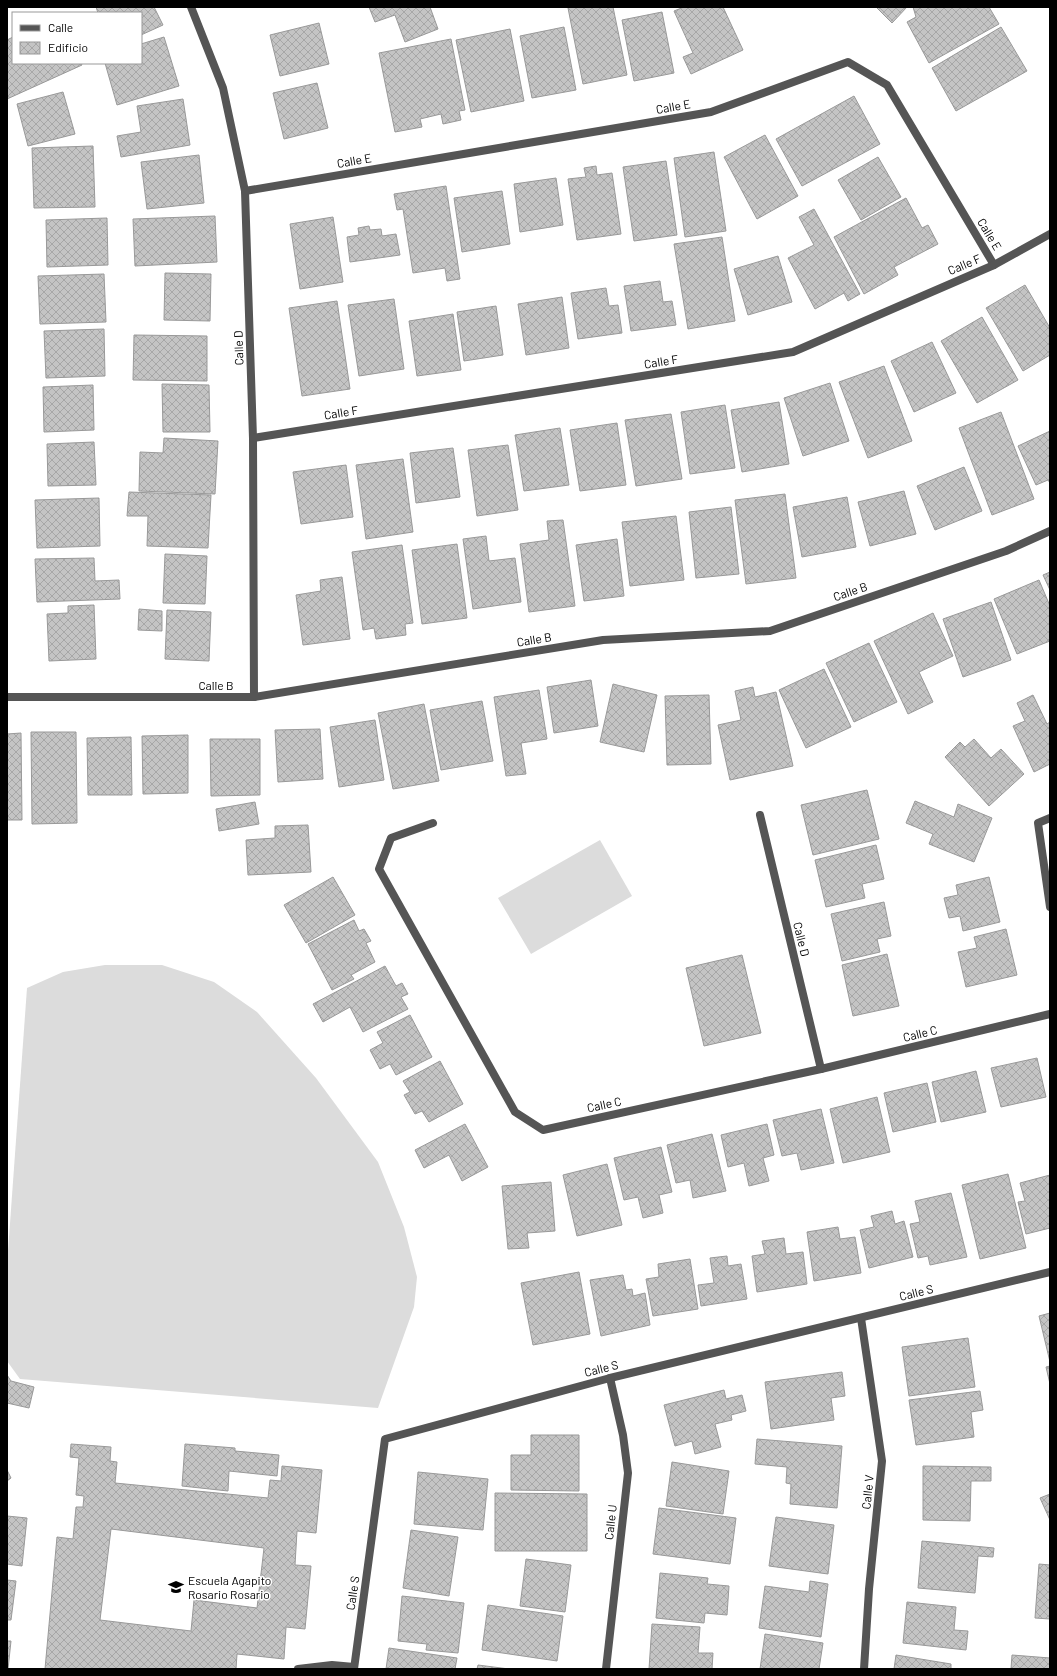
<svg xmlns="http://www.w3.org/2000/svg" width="1057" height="1676" font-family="Barlow,sans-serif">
<defs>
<pattern id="building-cross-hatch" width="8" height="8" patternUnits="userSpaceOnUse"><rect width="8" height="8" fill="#c4c4c4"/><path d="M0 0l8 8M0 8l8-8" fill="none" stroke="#a7a7a7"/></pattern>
</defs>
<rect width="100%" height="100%" fill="#fff"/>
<g fill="#dcdcdc">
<polygon points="600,840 632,896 531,954 498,898"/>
<polygon points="105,965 162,965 214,982 257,1012 316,1078 378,1162 404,1227 417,1277 414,1307 378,1408 20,1379 7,1361 7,1265 27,988 63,972"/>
</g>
<g fill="url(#building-cross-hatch)" stroke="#999" fill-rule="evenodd">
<polygon points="96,7 154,7 163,25 141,35 141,13 98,13"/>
<polygon points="369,7 430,7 438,29 405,42 395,15 375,22"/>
<polygon points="572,7 613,7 627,75 583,84 568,8"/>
<polygon points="684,7 723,7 743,50 691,74 683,57 693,53 674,11"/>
<polygon points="876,7 907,7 892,23"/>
<polygon points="913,7 989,7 999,24 929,63 907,22 916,17"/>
<polygon points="662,12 674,73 634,81 622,20"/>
<polygon points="319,23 329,64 280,76 270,35"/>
<polygon points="564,27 576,90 532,98 520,36"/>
<polygon points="1001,27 1027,71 956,111 932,68"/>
<polygon points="510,29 524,101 471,112 456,40"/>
<polygon points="13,37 13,63 81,63 82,65 7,99 7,40"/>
<polygon points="164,37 179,86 117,105 105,63 141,63 141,44"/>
<polygon points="451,39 465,110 459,111 461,120 443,124 441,114 420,119 422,127 395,132 379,53"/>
<polygon points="317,83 328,128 284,139 273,93"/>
<polygon points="63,92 75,134 28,146 17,104"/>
<polygon points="854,96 880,144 802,186 776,139"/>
<polygon points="183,99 190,145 121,157 117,136 141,132 137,106"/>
<polygon points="765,135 798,196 757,219 724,157"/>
<polygon points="93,146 95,207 34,208 32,148"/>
<polygon points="714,152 726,231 685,237 674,158"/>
<polygon points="199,155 204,203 147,209 141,162"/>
<polygon points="878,157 901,197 861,220 838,180"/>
<polygon points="666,161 677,235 634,241 623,167"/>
<polygon points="596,166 597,175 612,173 621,234 577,240 568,179 586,177 584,168"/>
<polygon points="556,178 563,225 520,232 514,184"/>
<polygon points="446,186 460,279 447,281 445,268 413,273 403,209 397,210 394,194"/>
<polygon points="502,191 510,244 462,252 454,198"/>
<polygon points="906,198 922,228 928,225 938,244 894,267 898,275 864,294 834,237"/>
<polygon points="814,209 860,294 848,301 844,293 815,309 788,258 814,245 799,217"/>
<polygon points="215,216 217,262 135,266 133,219"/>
<polygon points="333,217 343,282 300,289 290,224"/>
<polygon points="107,218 108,265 47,267 46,220"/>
<polygon points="369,226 370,230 381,229 382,236 396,234 400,255 350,262 347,237 359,235 358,228"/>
<polygon points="722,237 735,321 688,329 674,244"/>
<polygon points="778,256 792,302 748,315 734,269"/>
<polygon points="165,273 211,274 210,321 164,320"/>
<polygon points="104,274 106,322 40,324 38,276"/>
<polygon points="660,281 663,302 672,301 676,325 631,331 624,286"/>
<polygon points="1025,285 1050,328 1050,355 1023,371 986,308"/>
<polygon points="606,288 609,306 618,305 622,333 578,339 571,293"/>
<polygon points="562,297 569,348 526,355 518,304"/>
<polygon points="394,299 404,369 359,376 348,305"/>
<polygon points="337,301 350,389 302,396 289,308"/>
<polygon points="496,306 503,355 464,361 457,312"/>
<polygon points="453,314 461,370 417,376 409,321"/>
<polygon points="982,317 1018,380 977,403 941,341"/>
<polygon points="104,329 105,376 46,378 44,331"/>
<polygon points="134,335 207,336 207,381 133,380"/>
<polygon points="932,342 956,393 914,412 891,361"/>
<polygon points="884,366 912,441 868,458 839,382"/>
<polygon points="830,383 849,441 803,456 784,398"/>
<polygon points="162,384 209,385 210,432 163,432"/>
<polygon points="93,385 94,430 44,432 43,387"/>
<polygon points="779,402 789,464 742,472 731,410"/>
<polygon points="725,405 735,468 690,474 681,412"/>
<polygon points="1001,412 1034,499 992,515 959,428"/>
<polygon points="671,414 682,479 636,486 625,420"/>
<polygon points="617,423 626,485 580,491 570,430"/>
<polygon points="560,428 569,485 524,491 515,435"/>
<polygon points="1050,431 1050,483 1048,480 1036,485 1018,446"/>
<polygon points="164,438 218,441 215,494 139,491 140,452 163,453"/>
<polygon points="94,442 96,485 48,486 47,444"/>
<polygon points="508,445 518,510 477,516 468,450"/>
<polygon points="453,448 460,497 416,503 410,453"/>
<polygon points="403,459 413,532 366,539 356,465"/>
<polygon points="346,465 353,517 301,524 293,472"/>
<polygon points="964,467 982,511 935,530 917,486"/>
<polygon points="904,491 916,534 870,546 858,502"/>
<polygon points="129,492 211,495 208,548 147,546 148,516 127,516"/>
<polygon points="785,494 796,578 746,584 735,500"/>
<polygon points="847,497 856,547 802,557 793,507"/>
<polygon points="99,498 100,546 37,548 35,500"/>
<polygon points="731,507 739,574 696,578 689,512"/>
<polygon points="676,516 684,580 630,586 622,522"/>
<polygon points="563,520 575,606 529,612 520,544 549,540 547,521"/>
<polygon points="486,536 489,561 515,558 521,602 473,609 463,539"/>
<polygon points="617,539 624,596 584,601 576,545"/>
<polygon points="457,544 467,618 422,624 412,550"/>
<polygon points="402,545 413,623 405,624 406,635 376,639 374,628 363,630 352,552"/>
<polygon points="165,554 207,556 205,604 163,603"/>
<polygon points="94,558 95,581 119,580 120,599 37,602 35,559"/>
<polygon points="1050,572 1050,590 1043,575"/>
<polygon points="342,577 350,639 303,645 296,595 321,591 320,580"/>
<polygon points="1039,580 1050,606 1050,641 1017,654 994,599"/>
<polygon points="991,602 1011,660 963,677 943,619"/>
<polygon points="94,605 96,659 49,661 47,614 68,613 68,606"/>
<polygon points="139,609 162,611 162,631 138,630"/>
<polygon points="167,610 211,612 209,661 165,659"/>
<polygon points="933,613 953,656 919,672 933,702 908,714 874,641"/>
<polygon points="869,643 897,702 854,722 826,663"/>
<polygon points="824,669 851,727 806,748 779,690"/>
<polygon points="591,680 598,726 554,733 547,687"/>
<polygon points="613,684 657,695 644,752 600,742"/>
<polygon points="753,687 755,697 776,692 793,766 730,780 718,725 741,720 735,691"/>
<polygon points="539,690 547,739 521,743 526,774 506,776 494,697"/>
<polygon points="709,695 711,764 667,765 665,696"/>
<polygon points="1033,695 1047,724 1050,722 1050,764 1034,772 1013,726 1025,721 1017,703"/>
<polygon points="482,701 493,761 441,770 430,710"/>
<polygon points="424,704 439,781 393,789 378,713"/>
<polygon points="375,720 384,780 339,787 330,727"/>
<polygon points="320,729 323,779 278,782 275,730"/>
<polygon points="31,732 76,732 77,823 32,824"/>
<polygon points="21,733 22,820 7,820 7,734"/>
<polygon points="188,735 188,793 143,794 142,736"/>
<polygon points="131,737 132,795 88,795 87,738"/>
<polygon points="210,739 260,739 260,795 211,796"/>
<polygon points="974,739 991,758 1001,749 1024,774 989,806 945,757 960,742 965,747"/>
<polygon points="867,790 879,839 813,855 801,805"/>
<polygon points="915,801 954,817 958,804 992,818 974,862 929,844 933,834 906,823"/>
<polygon points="255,802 259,824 219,831 216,809"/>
<polygon points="308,825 311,872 248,875 246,840 275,838 275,826"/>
<polygon points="876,845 884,879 862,884 865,898 826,907 815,860"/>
<polygon points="333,877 355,915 306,943 284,905"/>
<polygon points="989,877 1000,922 963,931 960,916 949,918 944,898 958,895 956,885"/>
<polygon points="884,902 891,936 877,939 880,952 842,961 831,914"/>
<polygon points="354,920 359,931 364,929 371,941 366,943 375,962 351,975 354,979 332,990 308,944"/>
<polygon points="1006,929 1017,975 966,987 958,952 977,948 974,937"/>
<polygon points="887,954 899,1006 853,1016 842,965"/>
<polygon points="742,955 761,1033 704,1046 686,968"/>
<polygon points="385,966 396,986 402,983 408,994 401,997 408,1009 363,1032 350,1007 323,1022 313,1004"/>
<polygon points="410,1015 432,1057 396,1075 390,1064 380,1069 370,1050 383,1043 377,1032"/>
<polygon points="1037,1058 1046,1097 1001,1107 991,1068"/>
<polygon points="440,1061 463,1104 429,1122 422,1111 415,1114 404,1095 410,1092 403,1081"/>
<polygon points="976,1071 986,1112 941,1122 932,1082"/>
<polygon points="927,1083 936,1122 893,1132 884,1093"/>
<polygon points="877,1097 890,1152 843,1163 830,1109"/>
<polygon points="821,1109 834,1163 801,1170 797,1153 782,1156 773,1120"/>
<polygon points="465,1124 488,1167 462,1181 449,1155 424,1168 415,1150"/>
<polygon points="767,1124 774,1155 763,1158 769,1181 749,1186 744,1163 728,1167 721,1135"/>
<polygon points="712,1134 726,1191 693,1198 690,1180 676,1183 667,1145"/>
<polygon points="661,1147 672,1192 659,1195 663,1213 643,1218 638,1197 624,1200 614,1158"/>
<polygon points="607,1164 622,1225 577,1236 563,1175"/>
<polygon points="1008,1174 1026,1248 980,1259 962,1185"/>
<polygon points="1050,1175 1050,1228 1026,1234 1018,1202 1025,1201 1020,1183"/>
<polygon points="551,1182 555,1231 527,1233 529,1248 508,1249 502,1186"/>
<polygon points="951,1193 967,1257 930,1265 928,1256 918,1258 910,1224 920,1222 915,1201"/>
<polygon points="892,1211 895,1224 904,1221 913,1257 869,1268 860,1230 874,1227 871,1216"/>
<polygon points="838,1227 840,1239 855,1237 861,1273 814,1281 807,1232"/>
<polygon points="784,1238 786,1254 803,1252 807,1284 757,1292 752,1256 765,1254 762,1241"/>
<polygon points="727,1256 728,1266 741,1264 747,1299 701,1306 698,1285 714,1283 710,1258"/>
<polygon points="690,1259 698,1309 653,1316 646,1279 659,1277 658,1264"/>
<polygon points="579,1272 590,1334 533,1345 521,1283"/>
<polygon points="623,1275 626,1290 632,1289 633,1296 645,1293 650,1325 601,1336 590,1280"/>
<polygon points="1050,1313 1050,1362 1039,1316"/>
<polygon points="968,1338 975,1387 909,1396 902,1347"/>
<polygon points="1050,1366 1050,1384 1046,1367"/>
<polygon points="842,1372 845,1396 831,1398 834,1420 771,1429 765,1382"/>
<polygon points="7,1375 11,1381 34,1387 29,1408 7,1403"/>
<polygon points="724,1390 726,1399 742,1395 746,1411 731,1415 732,1420 715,1424 721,1447 695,1454 692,1441 675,1446 664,1405"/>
<polygon points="980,1391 983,1410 971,1412 974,1437 916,1445 909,1400"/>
<polygon points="531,1435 579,1435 579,1491 511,1490 511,1455 531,1455"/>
<polygon points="757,1439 842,1446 837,1508 790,1504 791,1484 786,1483 787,1467 755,1464"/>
<path d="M71,1444l40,3 -1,14 7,1 -2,21 153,15 2,-18 11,1 1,-15 40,4 -6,63 -19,-2 -2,34 16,1 -6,63 -19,-2 -2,32 -47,-5 -1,15h-191l12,-132 16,2 3,-32h7l1,-11 -8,-1 3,-37 -9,-1zM111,1529l153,19 -7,60 -63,-8 -3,31 -91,-11z"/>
<polygon points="185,1444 235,1448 235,1451 279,1455 277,1476 229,1471 228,1491 182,1486"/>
<polygon points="672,1462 729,1471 723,1514 666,1506"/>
<polygon points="923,1466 991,1467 991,1481 971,1481 970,1521 923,1520"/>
<polygon points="7,1470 11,1478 7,1481"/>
<polygon points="418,1472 488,1479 483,1530 414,1524"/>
<polygon points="495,1493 587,1494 587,1551 495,1551"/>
<polygon points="1050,1494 1050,1520 1040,1498"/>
<polygon points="659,1508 736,1518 730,1564 653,1554"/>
<polygon points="7,1516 27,1518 22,1566 7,1564"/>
<polygon points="776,1517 834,1525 828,1574 769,1566"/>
<polygon points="411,1530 458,1537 449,1596 403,1588"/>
<polygon points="922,1541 994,1548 993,1557 978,1556 975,1593 918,1588"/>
<polygon points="526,1559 571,1565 565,1612 520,1606"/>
<polygon points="1039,1564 1050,1565 1050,1619 1035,1618"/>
<polygon points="660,1573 708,1578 707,1584 729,1586 727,1615 705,1613 704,1623 656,1618"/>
<polygon points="7,1580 16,1581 11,1620 7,1620"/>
<polygon points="810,1581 828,1584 821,1637 759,1628 765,1586 809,1592"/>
<polygon points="402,1596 464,1603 458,1653 426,1650 427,1644 398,1641"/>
<polygon points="907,1602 956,1607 954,1630 968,1631 966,1650 903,1643"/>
<polygon points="488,1605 563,1616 557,1661 482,1650"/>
<polygon points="652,1624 700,1627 698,1653 713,1653 712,1669 649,1669"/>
<polygon points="765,1634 823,1643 819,1669 760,1669"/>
<polygon points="7,1641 11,1641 8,1669 7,1669"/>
<polygon points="389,1648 457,1658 455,1669 386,1669"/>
<polygon points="896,1655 951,1664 951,1669 894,1669"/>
<polygon points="1012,1655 1050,1658 1050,1669 1011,1669"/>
<polygon points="478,1665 509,1669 477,1669"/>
</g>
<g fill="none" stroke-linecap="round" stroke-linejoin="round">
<polyline stroke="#555" stroke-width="8" points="298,1669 332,1665 354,1667"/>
<g stroke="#555" stroke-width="8">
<polyline points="191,7 223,88 245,191 253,438 254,697"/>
<polyline points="245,191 711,112 848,62 887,85 994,265"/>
<polyline points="253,438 793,352 994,265 1050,234"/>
<polyline points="7,697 254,697 603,640 770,631 1006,551 1050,531"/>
<polyline points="760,815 821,1069"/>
<polyline points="1050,818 1038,823 1050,907"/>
<polyline points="433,823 391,838 379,869 515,1112 543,1130 821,1069 1050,1014"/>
<polyline points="861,1318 882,1461 869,1589 864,1669"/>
<polyline points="354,1669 385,1439 610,1378 1050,1272"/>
<polyline points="606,1669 628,1473 623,1435 610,1378"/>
</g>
</g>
<defs>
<g id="school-bare" transform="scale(1.2)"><path d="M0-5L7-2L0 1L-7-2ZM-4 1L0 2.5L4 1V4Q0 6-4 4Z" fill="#000" stroke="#fff" stroke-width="2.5" paint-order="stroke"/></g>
</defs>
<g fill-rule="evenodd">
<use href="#school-bare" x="176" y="1587"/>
</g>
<g text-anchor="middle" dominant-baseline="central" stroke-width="3" stroke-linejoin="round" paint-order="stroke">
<g font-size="12" fill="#000" stroke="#fff">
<text transform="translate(673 106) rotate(-10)">Calle E</text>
<text transform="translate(354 160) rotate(-10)">Calle E</text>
<text transform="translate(990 234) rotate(59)">Calle E</text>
<text transform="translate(964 264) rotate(-23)">Calle F</text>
<text transform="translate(238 348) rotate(-92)">Calle D</text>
<text transform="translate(661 361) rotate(-9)">Calle F</text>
<text transform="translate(341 412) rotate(-9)">Calle F</text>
<text transform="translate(850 591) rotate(-19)">Calle B</text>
<text transform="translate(534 639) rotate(-9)">Calle B</text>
<text x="216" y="685">Calle B</text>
<text transform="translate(802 939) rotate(76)">Calle D</text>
<text transform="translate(920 1033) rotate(-14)">Calle C</text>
<text transform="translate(604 1104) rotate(-12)">Calle C</text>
<text transform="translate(916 1292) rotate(-14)">Calle S</text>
<text transform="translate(601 1368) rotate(-14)">Calle S</text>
<text transform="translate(867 1492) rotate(-84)">Calle V</text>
<text transform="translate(610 1522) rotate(-84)">Calle U</text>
<text transform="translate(352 1593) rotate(-82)">Calle S</text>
</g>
<g font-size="12" fill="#000" stroke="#fff" text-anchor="start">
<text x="188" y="1580">Escuela Agapito<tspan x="188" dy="14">Rosario Rosario</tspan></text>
</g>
</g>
<rect width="1057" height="1676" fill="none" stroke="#000000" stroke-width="16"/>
<rect x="12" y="12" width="130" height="52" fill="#ffffff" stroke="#999999"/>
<rect x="20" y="25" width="20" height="6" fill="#555555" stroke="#999999"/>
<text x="48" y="32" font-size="12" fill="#000000">Calle</text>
<rect x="20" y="42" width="20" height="12" fill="url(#building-cross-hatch)" stroke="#999999"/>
<text x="48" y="52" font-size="12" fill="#000000">Edificio</text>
</svg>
